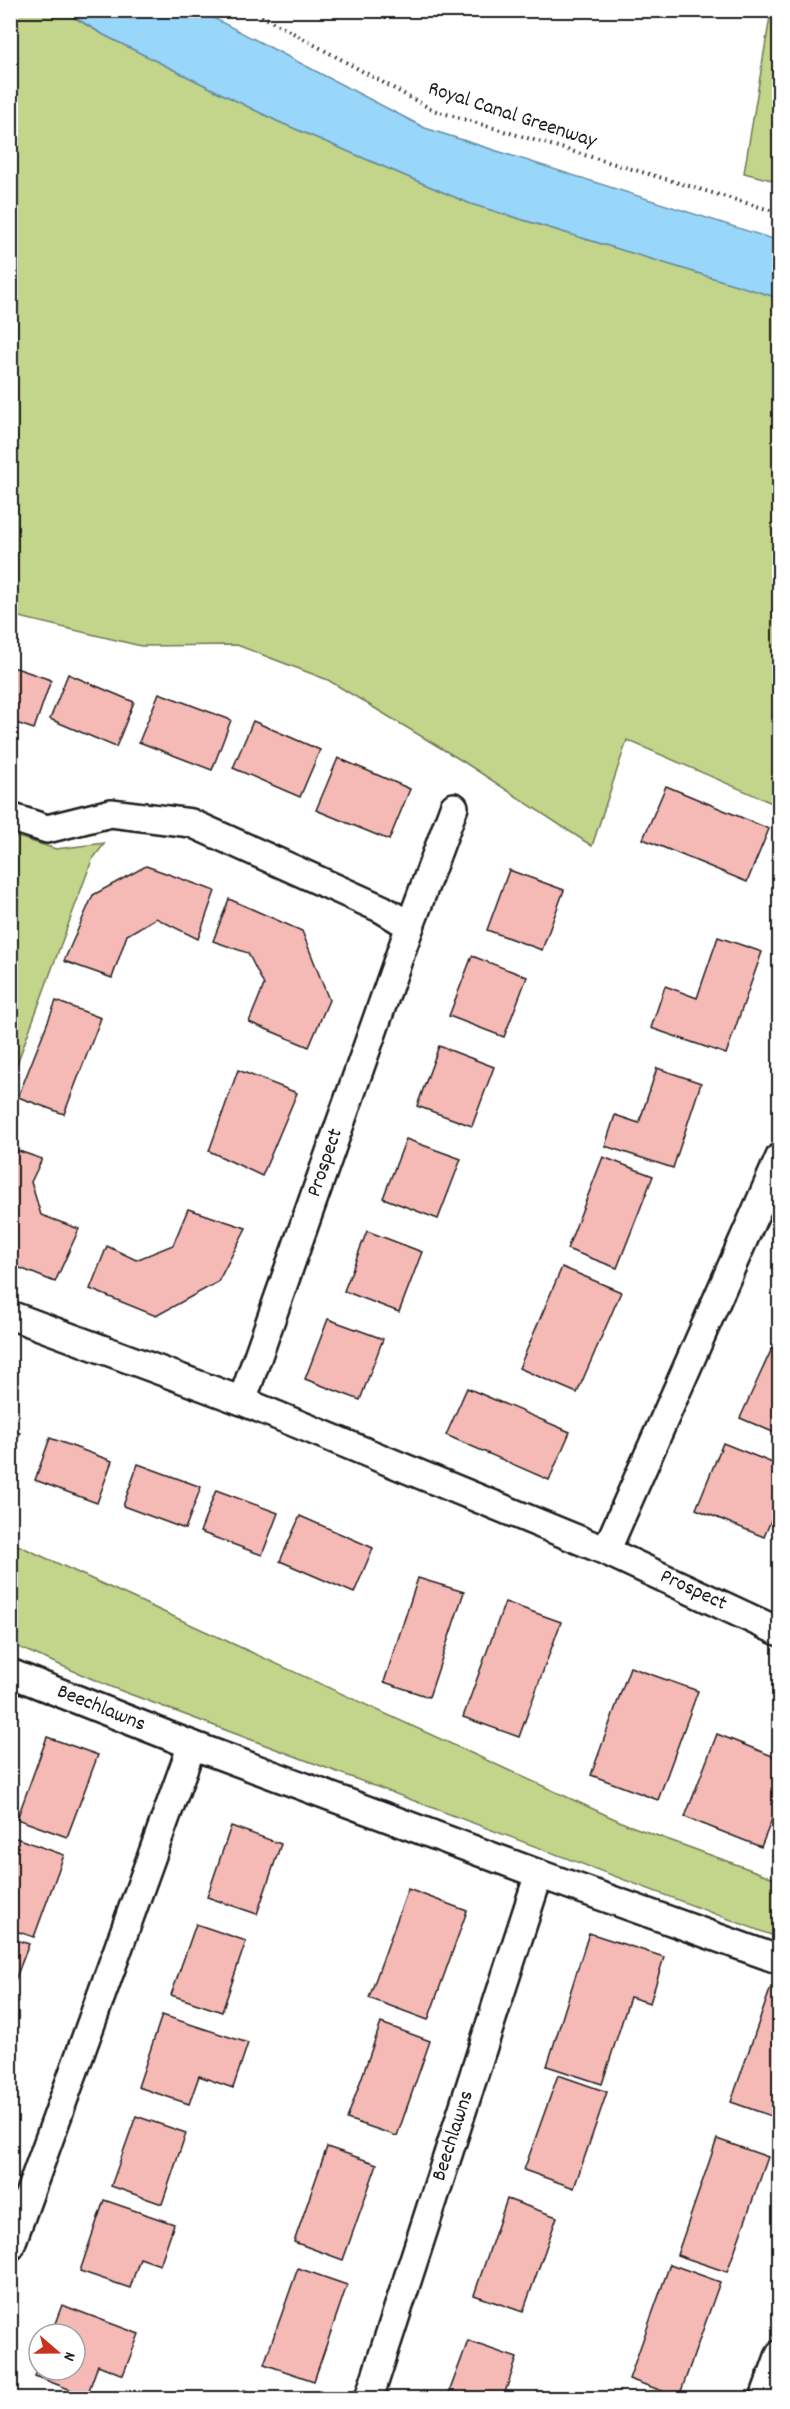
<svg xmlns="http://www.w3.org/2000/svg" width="790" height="2409" font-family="Dekko,sans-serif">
<rect width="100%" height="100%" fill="#fff"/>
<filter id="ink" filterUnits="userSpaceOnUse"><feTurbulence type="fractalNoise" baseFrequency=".0167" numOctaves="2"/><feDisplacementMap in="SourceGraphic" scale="12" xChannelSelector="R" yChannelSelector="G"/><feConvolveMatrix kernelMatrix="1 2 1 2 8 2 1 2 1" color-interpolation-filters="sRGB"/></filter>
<g filter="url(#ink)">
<g fill="#c2d58a" stroke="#6f7853" stroke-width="1.5">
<polygon points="11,11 63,11 104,35 277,121 471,204 779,298 779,806 627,740 592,846 464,762 328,680 237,645 141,646 11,615"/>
<polygon points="771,11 780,11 779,182 744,173"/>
<polygon points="11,835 56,849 105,843 92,860 11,1080"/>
<polygon points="11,1542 628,1825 779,1880 779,1938 111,1687 11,1644"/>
</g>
<polygon fill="#99d7fa" stroke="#678ca1" stroke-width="1.5" points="64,11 200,11 425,128 779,241 779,298 471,204 277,121 104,35"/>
<g fill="#f6bab6" stroke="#1c1c1c" stroke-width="1.5">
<polygon points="10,666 51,680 34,729 10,721"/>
<polygon points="68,674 134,702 116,747 50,719"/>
<polygon points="159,693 231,720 212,770 139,742"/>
<polygon points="253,721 320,750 300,797 233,768"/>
<polygon points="338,758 410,789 389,840 316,810"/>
<polygon points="666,786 769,829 747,882 643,839"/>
<polygon points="146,866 215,891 198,939 156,918 127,935 112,978 64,961 93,895"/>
<polygon points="509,870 564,890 542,950 487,930"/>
<polygon points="229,899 302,931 329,1000 309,1047 249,1022 264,985 248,953 213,941"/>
<polygon points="718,937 762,952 726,1054 651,1028 665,986 697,998"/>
<polygon points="472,956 527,977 504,1037 449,1016"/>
<polygon points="56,1001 101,1018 64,1114 18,1097"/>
<polygon points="439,1046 494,1067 472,1126 417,1106"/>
<polygon points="657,1068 701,1083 673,1168 605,1146 615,1115 639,1123"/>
<polygon points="238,1070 297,1093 262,1176 209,1151"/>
<polygon points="406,1139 461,1159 438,1219 383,1198"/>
<polygon points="10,1148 42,1159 31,1182 41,1215 79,1229 55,1282 10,1264"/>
<polygon points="603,1157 653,1176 617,1268 567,1249"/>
<polygon points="188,1209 246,1228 218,1282 156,1316 90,1289 107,1246 136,1260 173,1245"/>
<polygon points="367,1231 422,1252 399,1312 344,1291"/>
<polygon points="562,1267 621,1292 577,1393 519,1368"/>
<polygon points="328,1319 383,1339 360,1400 305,1379"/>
<polygon points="780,1331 780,1435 740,1418"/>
<polygon points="467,1388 570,1432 549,1480 446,1435"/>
<polygon points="10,1430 20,1433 10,1460"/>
<polygon points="50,1438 112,1461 97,1503 35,1480"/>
<polygon points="723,1443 780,1466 780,1499 764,1537 696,1509"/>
<polygon points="138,1464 201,1487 185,1529 123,1506"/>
<polygon points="216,1490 278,1513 262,1555 200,1532"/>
<polygon points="300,1516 373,1548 354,1593 280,1561"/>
<polygon points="418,1578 464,1592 429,1697 384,1682"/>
<polygon points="505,1602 561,1622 519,1737 463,1717"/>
<polygon points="630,1667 698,1691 658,1800 591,1775"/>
<polygon points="717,1734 780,1759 780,1799 761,1847 685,1817"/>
<polygon points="47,1737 98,1755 67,1837 17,1819"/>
<polygon points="231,1826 281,1844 257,1914 207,1897"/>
<polygon points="13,1837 64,1855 34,1937 10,1929 10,1844"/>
<polygon points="408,1889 467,1911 428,2020 369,1998"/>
<polygon points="196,1924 246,1941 222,2012 171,1995"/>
<polygon points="589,1933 664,1957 650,2003 630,1997 602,2084 547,2066"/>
<polygon points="10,1938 29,1944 10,1993"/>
<polygon points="771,1987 780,1989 780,2119 731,2102"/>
<polygon points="162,2015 248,2043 233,2088 199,2076 189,2104 138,2087"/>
<polygon points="381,2023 430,2041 397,2136 347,2119"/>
<polygon points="558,2075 607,2092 574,2188 524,2170"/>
<polygon points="136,2116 186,2133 162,2204 111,2186"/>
<polygon points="717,2139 768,2157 727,2272 677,2255"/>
<polygon points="327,2147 377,2164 343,2260 294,2242"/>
<polygon points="507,2199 557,2217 523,2312 474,2295"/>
<polygon points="104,2200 174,2224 160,2265 140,2258 130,2288 80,2271"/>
<polygon points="670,2264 720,2282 679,2397 629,2379"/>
<polygon points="298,2268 347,2285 314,2381 264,2364"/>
<polygon points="62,2305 139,2334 123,2375 98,2365 87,2396 35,2376 39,2366 39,2370 75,2370 75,2334 51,2334"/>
<polygon points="468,2341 517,2358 503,2398 447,2398"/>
<polygon points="244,2390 267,2398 241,2398"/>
</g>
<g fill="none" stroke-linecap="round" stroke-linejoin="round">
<g stroke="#1c1c1c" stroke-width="32">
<g id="street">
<polyline points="10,817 47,829 111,813 191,823 382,909 410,926 242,1401"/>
<polyline points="410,926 454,807"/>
<polyline points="10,1315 242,1401 606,1551 780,1632"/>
<polyline points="606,1551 780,1157"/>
<polyline points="10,1673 192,1745 539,1874"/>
<polyline points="10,2247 192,1745"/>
<polyline points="369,2398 539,1874 780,1960"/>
<polyline points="764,2398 780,2354"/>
</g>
</g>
<polyline stroke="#1c1c1c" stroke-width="4" stroke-dasharray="1.5 4.5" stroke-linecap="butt" points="251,10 433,110 780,213"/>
<use href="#street" stroke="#fff" stroke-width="27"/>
</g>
</g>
<g text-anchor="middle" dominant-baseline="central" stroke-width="4.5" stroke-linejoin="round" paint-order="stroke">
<g font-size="21" fill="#1c1c1c" stroke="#fff">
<text transform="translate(512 116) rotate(18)">Royal Canal Greenway</text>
<text transform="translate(326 1163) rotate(-71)">Prospect</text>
<text transform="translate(693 1591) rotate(25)">Prospect</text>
<text transform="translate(101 1709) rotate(22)">Beechlawns</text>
<text transform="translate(454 2136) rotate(-72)">Beechlawns</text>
</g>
</g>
<rect width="790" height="2409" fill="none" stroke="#fff" stroke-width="36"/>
<rect x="18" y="18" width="754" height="2373" fill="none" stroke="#1c1c1c" stroke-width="2" filter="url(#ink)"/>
<g transform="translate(57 2352) rotate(110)"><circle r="28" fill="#ffffff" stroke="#a4a4a4" stroke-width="1.5"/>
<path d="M0-4.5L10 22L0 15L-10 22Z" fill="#c8321e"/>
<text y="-9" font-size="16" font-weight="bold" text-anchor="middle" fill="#1c1c1c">N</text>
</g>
</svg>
